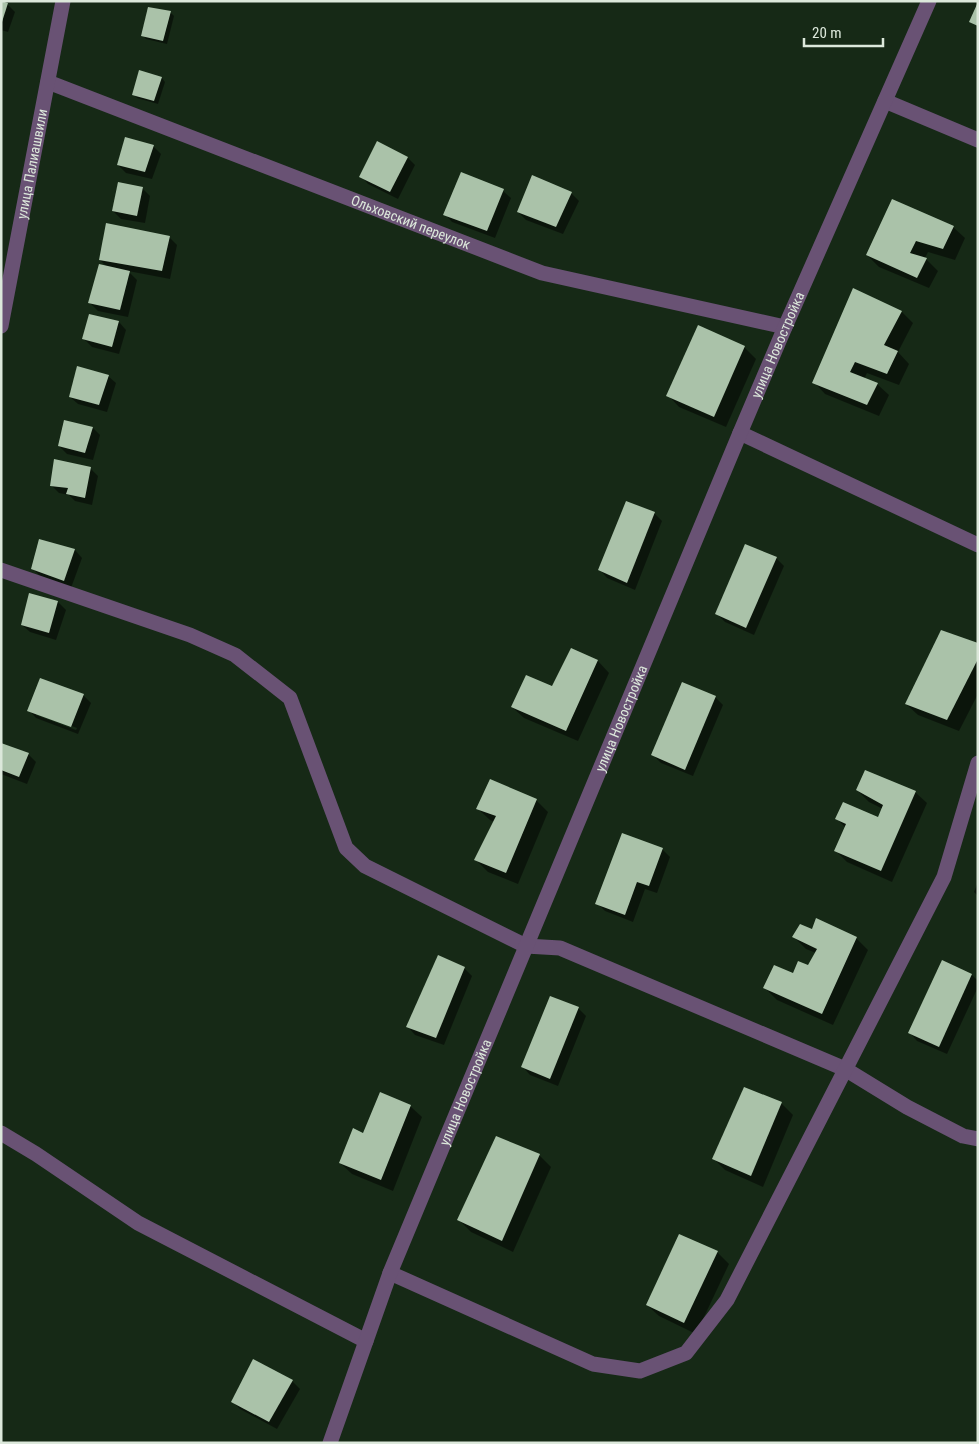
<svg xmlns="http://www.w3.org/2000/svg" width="979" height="1444" font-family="'Roboto Condensed',sans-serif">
<rect width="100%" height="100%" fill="#162916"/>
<g fill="#0007" fill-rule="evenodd">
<polygon points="1,2 7,4 15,12 8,32 1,30"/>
<polygon points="170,12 174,16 167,44 146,39 143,35"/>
<polygon points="140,71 162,78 165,82 158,104 137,98 134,94"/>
<polygon points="153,146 161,154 152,179 126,173 118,165"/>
<polygon points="408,158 415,165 398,199 368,184 361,176"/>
<polygon points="462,173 503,191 511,198 495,238 452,222 445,214"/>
<polygon points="142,188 150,196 145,223 121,219 113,211"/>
<polygon points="571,193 579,201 563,234 526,220 518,212"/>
<polygon points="953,227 965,238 955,260 928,252 925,258 938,271 929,288 879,267 867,255"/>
<polygon points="169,237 177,245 170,279 128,271 137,280 128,317 98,311 90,303 108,268 100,260"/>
<polygon points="902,312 913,323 898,352 909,364 899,385 867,373 864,379 877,384 889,395 879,416 825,394 814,382"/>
<polygon points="119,322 126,330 119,354 92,347 84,339"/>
<polygon points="744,347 756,359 726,427 679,407 668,395"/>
<polygon points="108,376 116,383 107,412 78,404 70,397"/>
<polygon points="93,428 100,435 93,460 67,454 59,446"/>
<polygon points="91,469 98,476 92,505 75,501 69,495 59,493 51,485"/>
<polygon points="654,513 662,521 635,590 607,578 600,570"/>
<polygon points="40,540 75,550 82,558 71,588 40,576 32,568"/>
<polygon points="776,558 784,566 754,635 725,622 717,614"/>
<polygon points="30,595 58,602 66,610 56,640 30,632 22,625"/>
<polygon points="978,645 978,694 959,731 918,715 906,704"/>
<polygon points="571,650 598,661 609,673 578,741 524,718 512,707 553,687"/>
<path d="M83,695l8,8 -13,31 -42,-16 -7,-8zM36,713l41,15 -1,2 -40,-15z"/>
<polygon points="715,697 723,705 693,776 661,763 653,755"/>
<polygon points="1,744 28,754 36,762 27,784 1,774"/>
<polygon points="857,790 915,792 927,803 892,882 847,862 836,851 846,828 836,818 879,819 883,809 869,802"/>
<polygon points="536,800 548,812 518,884 488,872 476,860 494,822 490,820 478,809"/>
<polygon points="662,849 670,857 657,893 645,889 633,922 605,911 597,903"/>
<polygon points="978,882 978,896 974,892"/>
<polygon points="794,937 856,938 868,950 833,1025 777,1000 765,988 809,967 816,953 806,949"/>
<polygon points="942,962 972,975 978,981 978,987 947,1054 917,1041 910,1033"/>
<polygon points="464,968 472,976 444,1045 415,1035 408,1027"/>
<polygon points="578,1008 586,1016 558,1086 530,1075 523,1067"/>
<polygon points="744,1088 782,1104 793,1115 763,1187 725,1170 713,1158"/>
<polygon points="410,1106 422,1117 393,1191 352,1174 340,1163"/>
<polygon points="539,1155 551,1167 513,1252 471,1232 459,1220"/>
<polygon points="717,1252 729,1264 696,1334 659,1316 647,1305"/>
<polygon points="292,1381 300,1389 277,1429 240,1409 232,1401"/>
</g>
<g fill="#aac2a9">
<polygon points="1,1 8,3 2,22 1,22"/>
<polygon points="978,2 978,26 969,22"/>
<polygon points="148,7 171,11 163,41 141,36"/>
<polygon points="139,70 162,77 154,101 132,95"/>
<polygon points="125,137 154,145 145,172 117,165"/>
<polygon points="377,141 408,157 390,192 359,177"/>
<polygon points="461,172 504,189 487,231 443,215"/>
<polygon points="532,175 572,192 556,227 517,212"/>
<polygon points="118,182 143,187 137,216 112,211"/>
<polygon points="892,199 954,226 943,249 916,241 910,253 927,258 917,278 866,255"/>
<polygon points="106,223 170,236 162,271 99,260"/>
<polygon points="99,264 130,271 120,310 88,303"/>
<polygon points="853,288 902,311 884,345 898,351 887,374 855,362 850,372 878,383 867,405 812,383"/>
<polygon points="89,314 119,321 112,347 82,339"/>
<polygon points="698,325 745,346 714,417 666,396"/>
<polygon points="77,366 109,375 99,405 69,397"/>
<polygon points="64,420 93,427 85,453 58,446"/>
<polygon points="54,459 91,467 85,498 66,494 68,488 50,486"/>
<polygon points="626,501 655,512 627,583 598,570"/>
<polygon points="39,539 75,549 64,581 31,569"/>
<polygon points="745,544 777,557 746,628 715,614"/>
<polygon points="29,593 58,601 49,633 21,625"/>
<polygon points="941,630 978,643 978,659 947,720 905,704"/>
<polygon points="571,648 598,660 566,731 511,707 526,675 552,686"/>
<polygon points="40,678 84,694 71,727 27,711"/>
<polygon points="682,682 716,696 685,770 651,755"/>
<polygon points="1,743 29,753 19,777 1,770"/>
<polygon points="865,770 916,791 881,871 834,851 846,824 835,819 843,802 878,817 883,805 856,790"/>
<polygon points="490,779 537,799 506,873 474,860 496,816 476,809"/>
<polygon points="622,833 663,848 649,886 637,882 625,915 595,904"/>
<polygon points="816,918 857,937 822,1014 763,988 774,965 793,973 798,961 808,965 817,949 792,937 800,924 812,929"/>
<polygon points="438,955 465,967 436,1038 406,1027"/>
<polygon points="942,960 972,974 939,1047 908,1033"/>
<polygon points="550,996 579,1007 550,1079 521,1067"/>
<polygon points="744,1087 782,1102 751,1176 712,1159"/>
<polygon points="380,1092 411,1105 381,1180 339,1163 353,1128 363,1133"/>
<polygon points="496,1136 540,1154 502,1241 457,1220"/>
<polygon points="679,1234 718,1251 684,1323 646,1305"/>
<polygon points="253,1359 293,1380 269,1422 231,1402"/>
</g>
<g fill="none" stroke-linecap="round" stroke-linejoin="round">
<g stroke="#695274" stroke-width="15">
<path id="s1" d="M48,82l494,191 243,54"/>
<polyline points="885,101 978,140"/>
<path id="s2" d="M1,326l62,-325"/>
<polyline points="740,433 978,545"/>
<polyline points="1,570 190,635 235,655 290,698 346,848 365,866 526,946 560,948 845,1069 907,1107 963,1136 978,1139"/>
<polyline points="1,1133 36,1154 138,1223 366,1341"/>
<polyline points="390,1273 593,1364 640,1371 686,1353 727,1300 944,877 978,763"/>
<path id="s3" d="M330,1443l60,-170 350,-840 45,-106 144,-326"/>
</g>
</g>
<g text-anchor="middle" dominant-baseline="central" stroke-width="5" stroke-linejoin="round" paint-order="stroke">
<g font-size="14" fill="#dce8db" stroke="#162916">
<text stroke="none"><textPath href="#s2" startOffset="165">улица Палиашвили</textPath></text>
<text stroke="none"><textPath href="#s1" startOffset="389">Ольховский переулок</textPath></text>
<text stroke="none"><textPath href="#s3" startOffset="1186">улица Новостройка</textPath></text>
<text stroke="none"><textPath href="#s3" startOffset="781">улица Новостройка</textPath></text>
<text stroke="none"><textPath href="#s3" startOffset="376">улица Новостройка</textPath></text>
</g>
</g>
<rect width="979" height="1444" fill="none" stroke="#dce8db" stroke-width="5"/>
<path d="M804 38v8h79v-8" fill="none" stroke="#dce8db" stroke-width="2.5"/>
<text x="812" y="38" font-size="15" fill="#dce8db" stroke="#162916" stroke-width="4" paint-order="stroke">20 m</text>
</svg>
